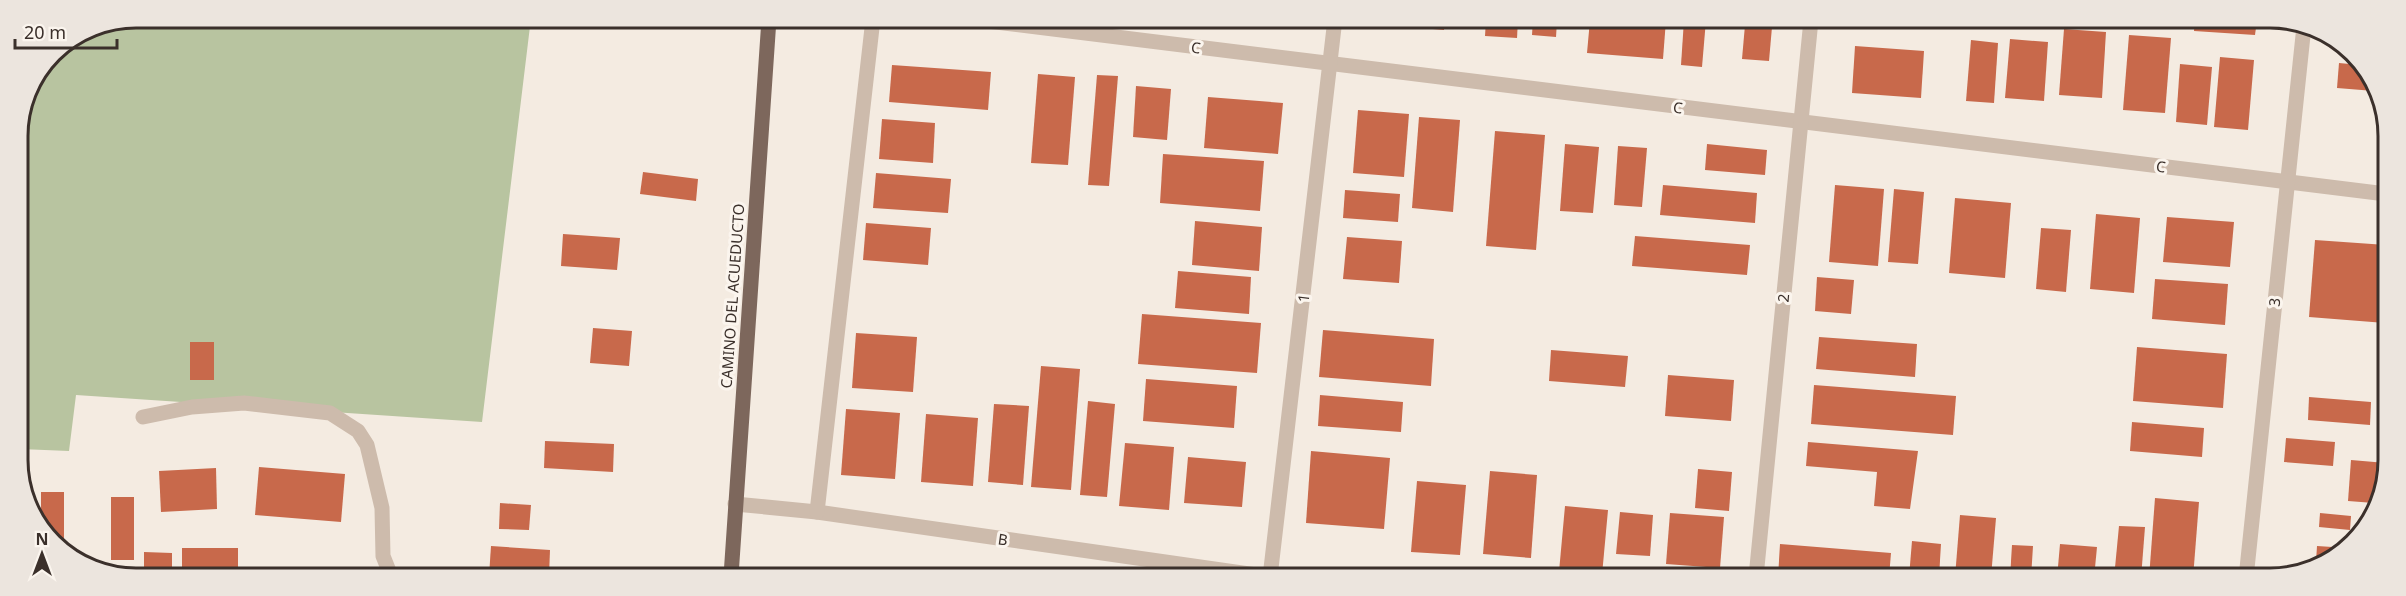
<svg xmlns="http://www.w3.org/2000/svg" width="2406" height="596" font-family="'Noto Sans',sans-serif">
<rect width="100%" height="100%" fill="#f4ebe1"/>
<polygon fill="#b8c4a0" points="136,18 531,18 482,422 76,395 69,451 20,449 18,129 27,91 53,52 91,27"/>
<g fill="#c8694b">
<polygon points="1365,19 1445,19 1444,30 1365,23"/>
<polygon points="1486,19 1518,20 1517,38 1485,36"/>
<polygon points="1533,20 1557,20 1556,37 1532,35"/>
<polygon points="1590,20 1666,20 1663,59 1587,53"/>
<polygon points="1684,20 1706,20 1702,67 1681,65"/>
<polygon points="1916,20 1946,20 1945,24"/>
<polygon points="2195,20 2257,20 2255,35 2194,31"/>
<polygon points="1745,25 1772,27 1769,61 1742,59"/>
<polygon points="2064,29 2106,32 2102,98 2059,95"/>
<polygon points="2129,35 2171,38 2165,113 2123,110"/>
<polygon points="2010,39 2048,42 2044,101 2005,98"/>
<polygon points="1971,40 1998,43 1994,103 1966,101"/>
<polygon points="1855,46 1924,51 1921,98 1852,93"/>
<polygon points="2220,57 2254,60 2248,130 2214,127"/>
<polygon points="2339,63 2360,65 2374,91 2337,88"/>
<polygon points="2180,64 2212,67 2207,125 2176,122"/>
<polygon points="892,65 991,72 988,110 889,102"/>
<polygon points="1038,74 1075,77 1068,165 1031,163"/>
<polygon points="1097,75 1118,76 1109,186 1088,185"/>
<polygon points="1136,86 1171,89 1167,140 1133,137"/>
<polygon points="1208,97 1283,103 1278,154 1204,148"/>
<polygon points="1358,110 1409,114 1404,177 1353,173"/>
<polygon points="1419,117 1460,120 1453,212 1412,208"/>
<polygon points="882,119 935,123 933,163 879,159"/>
<polygon points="1495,131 1545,135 1536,250 1486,246"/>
<polygon points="1565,144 1599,147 1593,213 1560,211"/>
<polygon points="1707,144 1767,150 1765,175 1705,170"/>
<polygon points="1618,146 1647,148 1642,207 1614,205"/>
<polygon points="1163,154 1264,161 1260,211 1160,203"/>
<polygon points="643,172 698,179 696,201 640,194"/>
<polygon points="876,173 951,179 948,213 873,208"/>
<polygon points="1663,185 1757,193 1755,223 1660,215"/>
<polygon points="1835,185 1884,189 1878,266 1829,262"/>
<polygon points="1894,189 1924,192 1918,264 1888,262"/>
<polygon points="1345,190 1400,194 1398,222 1343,218"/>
<polygon points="1955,198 2011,203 2005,278 1949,273"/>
<polygon points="2096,214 2140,218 2134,293 2090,289"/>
<polygon points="2167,217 2234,222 2230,267 2163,262"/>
<polygon points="1195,221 1262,227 1259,271 1192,265"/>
<polygon points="866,223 931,228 928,265 863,260"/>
<polygon points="2041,228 2071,230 2066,292 2036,289"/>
<polygon points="563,234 620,238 617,270 561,266"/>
<polygon points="1635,236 1750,245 1747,275 1632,266"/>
<polygon points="1347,237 1402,241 1399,283 1343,279"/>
<polygon points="2315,240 2386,245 2385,323 2309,317"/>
<polygon points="1178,271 1251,277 1249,314 1175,308"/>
<polygon points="1817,277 1854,280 1851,314 1815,311"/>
<polygon points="2155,279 2228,284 2225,325 2152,319"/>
<polygon points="1142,314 1261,323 1257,373 1138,364"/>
<polygon points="593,328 632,331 629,366 590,363"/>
<polygon points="1323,330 1434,339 1431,386 1319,377"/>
<polygon points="856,333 917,337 913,392 852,388"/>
<polygon points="1819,337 1917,344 1915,377 1816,369"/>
<rect x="190" y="342" width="24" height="38"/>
<polygon points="2137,347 2227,354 2223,408 2133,401"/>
<polygon points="1551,350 1628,356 1625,387 1549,381"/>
<polygon points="1041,366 1080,369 1071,490 1031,487"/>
<polygon points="1668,375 1734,380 1731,421 1665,416"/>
<polygon points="1146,379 1237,386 1234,428 1143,421"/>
<polygon points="1814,385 1956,396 1953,435 1811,424"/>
<polygon points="1320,395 1403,402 1401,432 1318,426"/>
<polygon points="2309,397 2371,402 2370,425 2308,420"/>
<polygon points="1088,401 1115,404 1107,497 1080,495"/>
<polygon points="994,404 1029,406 1023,485 988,482"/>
<polygon points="846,409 900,413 895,479 841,475"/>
<polygon points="926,414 978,418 973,486 921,482"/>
<polygon points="2132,422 2204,428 2202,457 2130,451"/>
<polygon points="2286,438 2335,442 2333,466 2284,462"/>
<polygon points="545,441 614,444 613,472 544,468"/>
<polygon points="1808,442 1918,451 1910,509 1874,506 1877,472 1806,466"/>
<polygon points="1125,443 1174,447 1169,510 1119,506"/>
<polygon points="1311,451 1390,458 1384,529 1306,523"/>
<polygon points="1188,457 1246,462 1242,507 1184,503"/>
<polygon points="2351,460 2386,463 2386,483 2374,503 2348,501"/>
<polygon points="259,467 345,474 341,522 255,515"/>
<polygon points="216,468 217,509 161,512 159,471"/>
<polygon points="1698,469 1732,472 1729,511 1695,508"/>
<polygon points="1490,471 1537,475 1531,558 1483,554"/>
<polygon points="1417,481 1466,485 1460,555 1411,552"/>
<polygon points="41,492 64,492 64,549 52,543 41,521"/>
<rect x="111" y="497" width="23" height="63"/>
<polygon points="2155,498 2199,502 2193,578 2149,578"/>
<polygon points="500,503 531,505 529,530 499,529"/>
<polygon points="1565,506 1608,510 1602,575 1559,572"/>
<polygon points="1620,512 1653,515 1650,556 1616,554"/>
<polygon points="1670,513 1724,517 1720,568 1666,564"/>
<polygon points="2320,513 2351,516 2350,530 2319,527"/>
<polygon points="1960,515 1996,518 1991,577 1955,577"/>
<polygon points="2119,526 2145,527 2141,578 2114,578"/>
<polygon points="1912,541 1941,544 1939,577 1909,577"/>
<polygon points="1780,544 1891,553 1889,577 1778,577"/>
<polygon points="2060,544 2097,547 2094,578 2057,578"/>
<polygon points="2012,545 2033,546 2031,578 2010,578"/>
<polygon points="491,546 550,550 549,576 489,576"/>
<polygon points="2317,546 2348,548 2316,562"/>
<rect x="182" y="548" width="56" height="28"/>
<polygon points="144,552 172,553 172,576 144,576"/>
<polygon points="91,564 108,564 108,573"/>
</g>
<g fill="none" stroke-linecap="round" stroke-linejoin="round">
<g stroke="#cdbbac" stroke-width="15">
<polyline points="971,19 2386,194"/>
<polyline points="143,417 192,407 244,403 330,413 358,431 367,445 382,508 383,556 391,576"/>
<polyline points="735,504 817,512 1270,577"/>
<polyline points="817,512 873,19"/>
<polyline points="1270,577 1335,19"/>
<polyline points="1756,577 1811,20"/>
<polyline points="2246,578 2304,26"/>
</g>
<polyline stroke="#7d675c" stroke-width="15" points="731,576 769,19"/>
</g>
<g text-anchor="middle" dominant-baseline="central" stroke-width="6" stroke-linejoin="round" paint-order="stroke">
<g font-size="15" fill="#3b302b" stroke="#fbf5ee">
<text transform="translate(1196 47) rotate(7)">C</text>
<text transform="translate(1678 107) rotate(7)">C</text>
<text transform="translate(2161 166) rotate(7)">C</text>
<text transform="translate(732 296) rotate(-86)">CAMINO DEL ACUEDUCTO</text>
<text transform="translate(1303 298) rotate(-83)">1</text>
<text transform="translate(1783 298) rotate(-85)">2</text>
<text transform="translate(2274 302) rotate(-84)">3</text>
<text transform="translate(1003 539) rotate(8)">B</text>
</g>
</g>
<path d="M0 0H2406V596H0ZM136 28H2270A108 108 0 0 1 2378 136V460A108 108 0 0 1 2270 568H136A108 108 0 0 1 28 460V136A108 108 0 0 1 136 28Z" fill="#ece5de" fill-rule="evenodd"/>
<path fill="none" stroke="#3b302b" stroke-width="3" d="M136 28H2270A108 108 0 0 1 2378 136V460A108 108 0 0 1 2270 568H136A108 108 0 0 1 28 460V136A108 108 0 0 1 136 28Z"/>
<g transform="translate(42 554)" stroke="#fbf5ee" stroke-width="4.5" paint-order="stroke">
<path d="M0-4.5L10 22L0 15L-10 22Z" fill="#3b302b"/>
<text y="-9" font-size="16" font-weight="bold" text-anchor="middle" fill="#3b302b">N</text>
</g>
<path d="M15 39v9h102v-9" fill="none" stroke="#3b302b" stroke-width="3"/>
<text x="24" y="39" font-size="18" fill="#3b302b" stroke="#fbf5ee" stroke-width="4.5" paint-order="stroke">20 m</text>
</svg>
